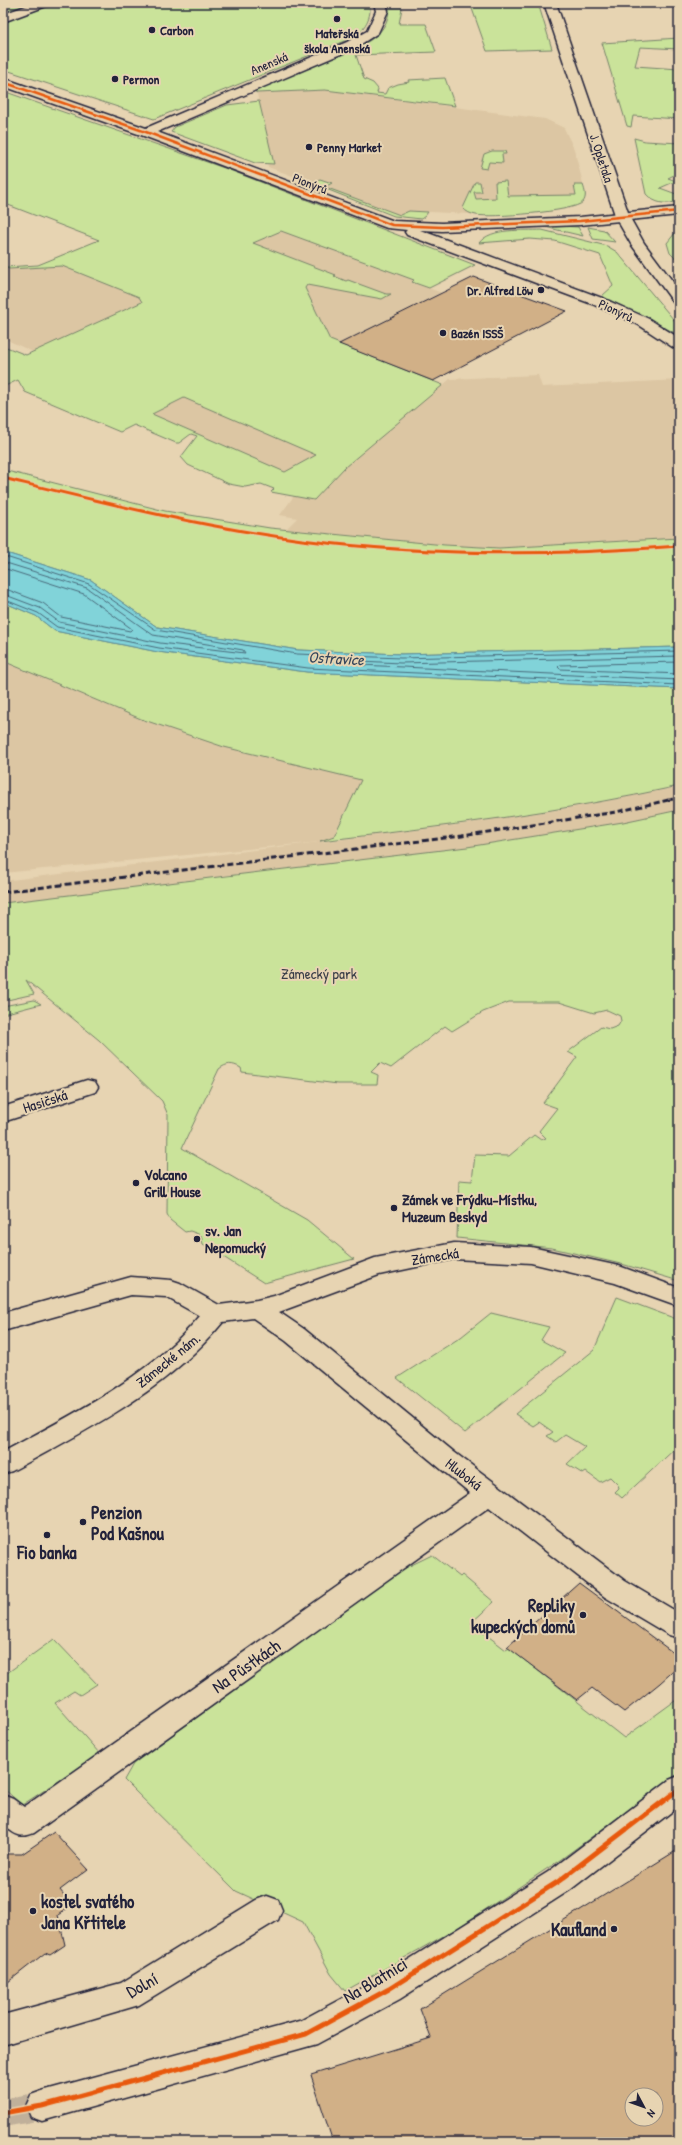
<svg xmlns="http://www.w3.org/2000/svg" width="682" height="2145" font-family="'Patrick Hand',sans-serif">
<rect width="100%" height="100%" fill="#e7d4b2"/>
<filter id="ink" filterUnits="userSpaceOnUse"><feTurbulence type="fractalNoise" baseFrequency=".025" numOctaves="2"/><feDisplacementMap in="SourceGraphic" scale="8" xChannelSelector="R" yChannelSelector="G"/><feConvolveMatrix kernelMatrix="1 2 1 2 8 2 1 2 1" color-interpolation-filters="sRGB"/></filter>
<g filter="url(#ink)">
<g fill="#dcc6a3">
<polygon points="325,90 545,119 564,128 574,149 586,195 583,203 574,207 551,212 481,216 471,214 409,211 400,215 268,167 257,93"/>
<polygon points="130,227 253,243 281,231 414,280 412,282 442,293 474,277 567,311 433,381 443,385 450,379 538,375 542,387 679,380 679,538 499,548 445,545 286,529 297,518 280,515 294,496 271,492 290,475 151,414 183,398 33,352 3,338 3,267 38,265"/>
<polygon points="3,661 141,719 224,747 361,780 334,836 320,842 457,825 564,809 679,787 679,810 623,822 467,847 3,904 3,881 319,842 3,873"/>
</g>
<g fill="#cae39a" stroke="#76826a" fill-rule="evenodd">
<path d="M3,3h366c4,14 -5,26 -15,34l-200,82 -151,-50z"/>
<polygon points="470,3 538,3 552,49 487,51"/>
<path d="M389,8h13l-3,16h27l10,28 -80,3 8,24 9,4 5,6 -1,4 8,1 3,-6 10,-4 11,-2 -1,-2 37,-2 10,28 -130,-16 -68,3 -3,-2 115,-50c12,-8 20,-18 20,-33z"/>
<polygon points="679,38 679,49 640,47 635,66 679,69 679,119 633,116 631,127 627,126 602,43"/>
<path d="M3,91l224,78 248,96 -46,23 -17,-6 2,-2 -133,-49 -28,12 83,32 -2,1 12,5 2,-1 38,14h5l-9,5 -75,-14 -2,3 25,52 113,45 -98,82 -31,33 -43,-8 3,-3 -13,-5 -16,3 -16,-3 -41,-19 -7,-8 16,-21 -6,-2 -12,9h-3l-42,-18 -14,7 -95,-40 -7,-12 -15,7v-37l3,2 -2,-6 22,9 116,-53 -3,-5 -77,-31 -53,3 -4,-2 33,-2 61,-25 -96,-37zM184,398l132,57 -31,17 -133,-58z"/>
<polygon points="259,101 274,164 255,163 171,132 175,127 227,105"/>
<path d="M634,138l11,3 34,2v32l-3,-1 -8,4 8,3 -16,7 19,7v6c-13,4 -24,3 -33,-7z"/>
<polygon points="492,151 505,151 506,154 502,154 503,163 489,162 487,169 480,168 484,154"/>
<polygon points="320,179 332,183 325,187 400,215 409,211 428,212 425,216 421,219 394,216 311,183"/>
<path d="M506,181l2,15 68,-1 -2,-10h9c2,6 4,12 0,17 -9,10 -93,16 -107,13 -5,-1 -10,-3 -13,-7l12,-26h5l2,10h-8l2,7 20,-1 -1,-16z"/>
<polygon points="562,226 578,227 583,236 545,227"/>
<polygon points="588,227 604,230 615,242 593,239"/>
<polygon points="679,228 679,262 670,253 667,243"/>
<path d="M542,230l65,16 10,6 62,74v9l-77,-39 11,-10 -13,-31 -45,-14 -25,-2 -51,4c12,-16 45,-12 63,-13z"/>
<polygon points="3,470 165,511 270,528 445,545 499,548 679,538 679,647 401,654 298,650 157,627 91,580 3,552"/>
<path d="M3,602l33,14 19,15 103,21 149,20 372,17v97c-119,26 -238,41 -359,55l14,-5 27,-56 -137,-33 -83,-28 -138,-58z"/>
<path d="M679,810v471l-54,-16 -73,-17 -95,-10 2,-58 13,1 3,-26 34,1 25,-21 7,5 5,-2 -7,-7 18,-23 -14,-5 34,-46 -9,-5 33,-25 9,2 8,-3 3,-5 -1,-5 -13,-6 -13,3 -35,-11h-50l-26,10 -31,19 -7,-5 -54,42 -11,-5 -9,9 7,3 -1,9h-39l-96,-12 -1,-4c-9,-5 -14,-5 -22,1l-37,79 125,72 47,39 -90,24 -61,-39 -2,-9 -11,-4 -5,1 -15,-12 -3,-6 1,-99 -6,-14 -63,-61 -73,-60 8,14 -31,7v-98l464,-56 156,-25z"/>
<polygon points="34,1000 41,1004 3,1014 3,1006"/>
<polygon points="617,1297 679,1320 679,1445 622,1498 615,1492 619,1488 618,1485 610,1477 600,1482 586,1472 583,1474 567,1464 585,1447 565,1435 556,1442 547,1436 553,1432 539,1422 533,1426 515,1414 594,1350"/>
<polygon points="491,1313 549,1327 541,1340 565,1353 465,1433 397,1378 461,1337"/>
<polygon points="432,1555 460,1577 462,1575 494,1602 471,1623 506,1650 509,1648 624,1738 679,1698 679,1773 560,1860 456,1929 345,1991 331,1974 303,1922 236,1891 124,1780 133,1764 393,1574"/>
<polygon points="54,1639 97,1684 80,1695 74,1691 55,1703 100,1754 22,1805 3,1788 3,1676"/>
</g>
<polygon fill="#81d3d9" stroke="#5b8c9a" points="3,552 91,580 157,627 298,650 401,654 679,647 679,689 307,672 158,652 55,631 36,616 3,602"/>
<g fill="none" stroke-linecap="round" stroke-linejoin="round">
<g stroke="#48697a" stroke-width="1">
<polyline points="3,556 89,584 156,630 297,654 401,658 679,651"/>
<polyline points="3,562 87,588 153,635 243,650 245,653 160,643 59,622 40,608 3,594"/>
<polyline points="3,568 84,594 132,629 130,631 61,617 43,603 3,588"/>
<polyline points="3,599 38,613 57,627 159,648 308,668 679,685"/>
<polyline points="679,656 401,663 360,661 358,663 360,665 679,680"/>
<polyline points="679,662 560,665 558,667 560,669 679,674"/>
</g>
</g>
<g fill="#d1b087" stroke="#22223b" fill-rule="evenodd">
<polygon points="474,277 567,311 433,381 339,344"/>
<polygon points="579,1583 679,1657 679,1666 660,1683 624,1712 592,1688 577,1700 507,1647"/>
<polygon points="54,1832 88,1869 60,1890 72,1905 58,1915 65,1945 50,1955 45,1953 3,1986 3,1854 22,1854"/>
<path d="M679,1849v293h-346l-22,-67 120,-37 -11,-29zM632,2095h24v24h-24z"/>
</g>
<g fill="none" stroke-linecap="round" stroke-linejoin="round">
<polyline stroke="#c0b09a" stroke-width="28" stroke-dasharray="28 14" stroke-linecap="butt" points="3,2113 42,2106"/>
<g stroke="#22223b" stroke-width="3">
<g id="street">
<polygon points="34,3 51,3 49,5 3,22 3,14"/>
<polygon points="374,3 386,3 388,11 378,33 355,48 157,132 394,221 442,223 580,217 679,207 679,215 580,225 442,231 420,230 602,298 649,319 679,338 679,349 674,348 639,325 592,304 407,235 405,232 407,230 387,228 141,135 3,86 3,78 146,128 347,42 367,31 376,11"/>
<polygon points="87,1080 95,1082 98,1087 95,1092 3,1122 3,1107"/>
<path d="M454,1243l77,4 88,19 60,22v18l-64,-23 -84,-20 -77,-4 -75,16 -100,37 25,17 150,123 171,129 54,32v25l-10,-3 -64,-38 -116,-90 -455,326c-15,6 -19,1 -31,-8v-30l10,4 11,8 446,-314 -184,-152 -33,-23 -30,4c-56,68 -134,107 -211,149l-9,3v-22c70,-38 145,-74 197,-136l-34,-19 -35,-2 -128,36v-18l128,-36 40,3 9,3 39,22 38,-5 17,-4 101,-38z"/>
<polygon points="679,1776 679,1806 570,1890 400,1999 317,2044 42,2121 31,2117 26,2106 31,2095 42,2091 300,2021 378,1979 548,1872 669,1780"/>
<polygon points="267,1896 278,1900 282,1910 278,1920 139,2005 3,2045 3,2015 121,1983 256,1900"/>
</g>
</g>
<g stroke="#22223b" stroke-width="3">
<polygon id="secondary" points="544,3 556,3 630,218 644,243 679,290 679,304 674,303 631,244 616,218"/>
</g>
<use href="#street" fill="#e7d4b2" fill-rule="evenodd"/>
<use href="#secondary" fill="#e7d4b2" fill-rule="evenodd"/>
<polyline stroke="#22223b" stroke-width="2.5" stroke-dasharray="4.5 2.5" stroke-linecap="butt" points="668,800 679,798"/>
<polyline stroke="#22223b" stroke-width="3" stroke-dasharray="6 3" stroke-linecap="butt" points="3,892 462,836 616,812 673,799"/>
<g stroke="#e7d4b2" stroke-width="4">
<polyline id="cycleway-far2" points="3,82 146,132 392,225 442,227 580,221 679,211"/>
</g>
<g stroke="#e7d4b2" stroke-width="5">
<path id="cycleway-far1" d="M3,478c99,24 198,49 299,62 125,16 251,16 377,6"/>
</g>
<g stroke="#e7d4b2" stroke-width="8">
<polyline id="cycleway" points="3,2113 42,2106 306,2034 389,1989 559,1881 679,1789"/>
</g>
<use href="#cycleway-far2" stroke="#e8590c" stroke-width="2.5"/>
<use href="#cycleway-far1" stroke="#e8590c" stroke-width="3"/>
<use href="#cycleway" stroke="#e8590c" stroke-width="5"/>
</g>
</g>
<g fill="#22223b" stroke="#e7d4b2" stroke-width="1.5">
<circle cx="337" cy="19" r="4"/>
<circle cx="152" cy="30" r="4"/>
<circle cx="115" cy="79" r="4"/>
<circle cx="309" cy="147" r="4"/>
<circle cx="541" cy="290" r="4"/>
<circle cx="443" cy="333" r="4"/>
<circle cx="136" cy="1183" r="4"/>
<circle cx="394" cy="1208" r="4"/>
<circle cx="197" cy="1239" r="4"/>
<circle cx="83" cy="1522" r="4"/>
<circle cx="47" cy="1535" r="4"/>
<circle cx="583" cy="1615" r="4"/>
<circle cx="33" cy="1911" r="4"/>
<circle cx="614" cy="1929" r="4"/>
</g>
<g text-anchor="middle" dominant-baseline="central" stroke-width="4" stroke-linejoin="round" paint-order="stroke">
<g font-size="13" font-weight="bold" fill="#22223b" stroke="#e7d4b2" text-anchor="start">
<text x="160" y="30">Carbon</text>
<text x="337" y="33" text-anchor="middle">Mateřská<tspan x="337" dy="15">škola Anenská</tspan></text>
<text x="123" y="79">Permon</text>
<text x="317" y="147">Penny Market</text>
<text x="533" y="290" text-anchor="end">Dr. Alfred Löw</text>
<text x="451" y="333">Bazén ISSŠ</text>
</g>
<g font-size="13" fill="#22223b" stroke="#e7d4b2">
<text transform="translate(269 63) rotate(-23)">Anenská</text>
<text transform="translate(602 158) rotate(72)">J. Opletala</text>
<text transform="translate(310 183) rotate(21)">Pionýrů</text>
<text transform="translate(616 310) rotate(25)">Pionýrů</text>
</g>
<g font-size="15" fill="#3b3f49" stroke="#e7d4b2">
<text x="319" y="973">Zámecký park</text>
</g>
<g font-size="15" fill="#22223b" stroke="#e7d4b2">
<text transform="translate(45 1101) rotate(-18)">Hasičská</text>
<text transform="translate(435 1256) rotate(-9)">Zámecká</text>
<text transform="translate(168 1360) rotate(-39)">Zámecké nám.</text>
<text transform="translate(464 1474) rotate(38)">Hluboká</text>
</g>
<g font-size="15" font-weight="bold" fill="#22223b" stroke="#e7d4b2" text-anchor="start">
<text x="144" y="1174">Volcano<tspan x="144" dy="17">Grill House</tspan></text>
<text x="402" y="1199">Zámek ve Frýdku-Místku,<tspan x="402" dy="17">Muzeum Beskyd</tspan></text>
<text x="205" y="1230">sv. Jan<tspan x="205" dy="17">Nepomucký</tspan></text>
</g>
<g font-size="16" font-style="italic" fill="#35455b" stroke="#e7d4b2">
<text transform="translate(336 658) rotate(3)">Ostravice</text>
</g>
<g font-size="18" font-weight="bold" fill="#22223b" stroke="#e7d4b2" text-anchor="start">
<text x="91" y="1512">Penzion<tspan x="91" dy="21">Pod Kašnou</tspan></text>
<text x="47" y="1552" text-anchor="middle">Fio banka</text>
<text x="575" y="1605" text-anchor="end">Repliky<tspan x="575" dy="21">kupeckých domů</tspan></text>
<text x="41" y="1901">kostel svatého<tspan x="41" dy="21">Jana Křtitele</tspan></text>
<text x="606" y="1929" text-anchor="end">Kaufland</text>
</g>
<g font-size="18" fill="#22223b" stroke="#e7d4b2">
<text transform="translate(246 1666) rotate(-35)">Na Půstkách</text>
<text transform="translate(375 1980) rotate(-31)">Na Blatnici</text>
<text transform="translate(142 1985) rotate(-29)">Dolní</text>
</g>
</g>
<rect width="682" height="2145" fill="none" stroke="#e7d4b2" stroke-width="16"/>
<rect x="8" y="8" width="666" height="2129" fill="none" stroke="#22223b" stroke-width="1.5" filter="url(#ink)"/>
<g transform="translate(644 2107) rotate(131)"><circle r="19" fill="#e7d4b2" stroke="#988d82"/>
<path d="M0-3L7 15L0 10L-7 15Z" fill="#22223b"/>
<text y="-6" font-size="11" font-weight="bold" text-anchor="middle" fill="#22223b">N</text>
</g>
</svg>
